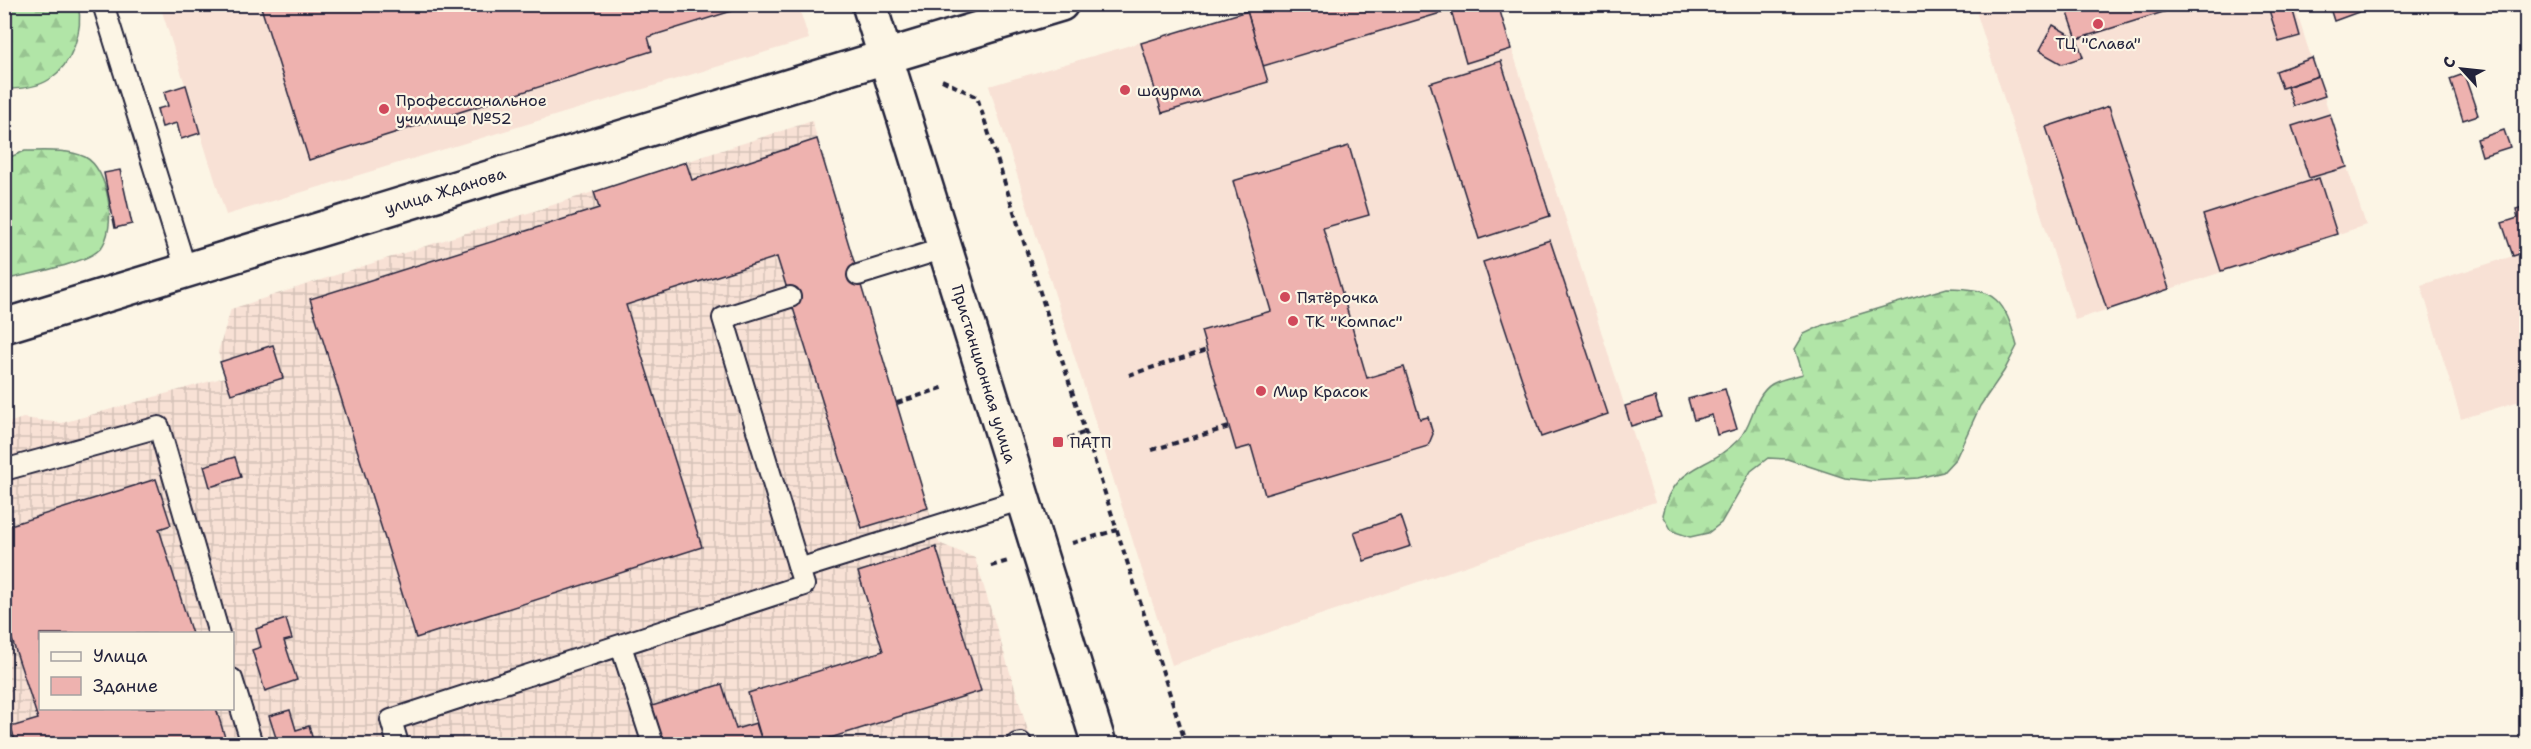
<svg xmlns="http://www.w3.org/2000/svg" width="2531" height="749" font-family="'Shantell Sans',sans-serif">
<defs>
<pattern id="industrial-grid" width="8" height="8" patternUnits="userSpaceOnUse" patternTransform="scale(1.5)"><rect width="8" height="8" fill="#f8e1d5"/><path d="M0 4h8M4 0v8" fill="none" stroke="#d4c1b8"/></pattern>
<pattern id="forest-firs" width="22" height="20" patternUnits="userSpaceOnUse" patternTransform="scale(1.5)"><rect width="22" height="20" fill="#b1e5a7"/><path d="M5 1l3.5 6h-7zM16 11l3.5 6h-7z" fill="#98c491"/></pattern>
</defs>
<rect width="100%" height="100%" fill="#fcf5e5"/>
<filter id="ink" filterUnits="userSpaceOnUse"><feTurbulence type="fractalNoise" baseFrequency=".0167" numOctaves="2"/><feDisplacementMap in="SourceGraphic" scale="12" xChannelSelector="R" yChannelSelector="G"/><feConvolveMatrix kernelMatrix="1 2 1 2 8 2 1 2 1" color-interpolation-filters="sRGB"/></filter>
<g filter="url(#ink)">
<g fill="#f8e1d5">
<polygon points="160,5 798,5 809,39 226,215"/>
<polygon points="1269,5 1498,5 1655,502 1172,665 989,86"/>
<polygon points="1974,5 2316,5 2296,11 2366,225 2075,320"/>
<polygon points="2526,252 2526,399 2461,419 2421,285"/>
</g>
<path fill="url(#industrial-grid)" fill-rule="evenodd" d="M812,121l127,422 36,15 57,186h-1027v-320l18,-6 39,5 163,-46 -7,-25 13,-43zM40,634h192v74h-192z"/>
<g fill="url(#forest-firs)" stroke="#6a8471" stroke-width="1.5">
<path d="M4,5h74c6,25 -6,59 -28,74 -13,9 -31,10 -45,10z"/>
<path d="M25,151c19,0 42,-2 60,6 24,12 33,72 15,92 -14,15 -73,25 -95,31v-121z"/>
<path d="M1947,288c49,0 58,12 70,58l-13,25 -24,35 -24,52 -13,14 -25,6 -47,3 -26,-3 -58,-19 -19,-1 -17,13 -30,52 -13,10 -18,4 -18,-6 -9,-16c12,-53 44,-43 76,-76 14,-15 14,-43 33,-55 8,-5 21,-7 31,-10l-8,-25 9,-15 19,-9z"/>
</g>
<g fill="#eeb2af" stroke="#22223b" stroke-width="1.5">
<polygon points="260,4 733,4 735,10 648,37 652,51 309,160"/>
<polygon points="1269,4 1498,4 1511,49 1466,63 1451,10 1263,66 1247,11"/>
<polygon points="2034,4 2189,4 2077,39 2066,7 2050,9"/>
<polygon points="2286,4 2291,4 2300,36 2279,42 2269,10"/>
<polygon points="2362,4 2364,10 2334,21 2329,5"/>
<polygon points="1247,11 1268,82 1162,113 1141,43"/>
<polygon points="2053,25 2077,39 2083,57 2062,64 2039,51"/>
<polygon points="2312,58 2318,76 2282,88 2276,71"/>
<polygon points="1501,61 1550,216 1479,239 1430,83"/>
<polygon points="2464,74 2478,115 2463,120 2450,79"/>
<polygon points="2318,76 2325,96 2294,106 2287,87"/>
<polygon points="186,85 200,133 181,139 177,123 162,127 157,109 168,106 164,92"/>
<polygon points="2109,106 2169,289 2107,310 2046,127"/>
<polygon points="2330,114 2347,167 2309,178 2292,126"/>
<polygon points="2504,130 2510,147 2482,156 2477,139"/>
<polygon points="817,139 928,508 862,528 777,257 626,305 702,547 416,638 310,299 599,208 594,192 686,162 692,180"/>
<polygon points="1349,146 1369,215 1323,228 1367,378 1404,367 1420,419 1428,417 1433,434 1428,446 1265,495 1251,446 1236,450 1201,331 1271,311 1233,181"/>
<polygon points="120,170 132,224 115,228 104,173"/>
<polygon points="2319,178 2337,234 2221,271 2203,215"/>
<polygon points="2526,206 2526,252 2513,256 2502,223 2518,218 2516,209"/>
<polygon points="1550,240 1608,414 1541,437 1483,262"/>
<polygon points="273,345 283,378 231,394 220,362"/>
<polygon points="1725,389 1737,429 1717,435 1712,415 1694,420 1688,399"/>
<polygon points="1655,397 1661,417 1631,426 1625,406"/>
<polygon points="235,457 241,477 210,487 204,466"/>
<polygon points="156,479 171,525 159,529 192,634 40,634 40,708 216,708 227,744 16,744 11,727 38,719 4,615 4,527"/>
<polygon points="1401,516 1411,546 1364,561 1354,532"/>
<polygon points="936,547 981,691 811,744 763,744 748,693 883,651 858,572"/>
<polygon points="286,619 292,639 284,641 297,680 265,691 252,650 261,647 256,629"/>
<polygon points="722,684 736,729 756,723 763,744 664,744 652,706"/>
<polygon points="290,710 296,730 309,726 314,744 278,744 269,716"/>
</g>
<g fill="none" stroke-linecap="round" stroke-linejoin="round">
<g stroke="#22223b" stroke-width="24">
<g id="lane">
<polyline points="103,4 186,270"/>
<polyline points="858,275 945,248"/>
<polyline points="4,470 159,427 219,634"/>
<polyline points="799,569 1023,499"/>
<polyline points="621,646 653,744"/>
<polyline points="232,679 252,744"/>
<polyline points="398,744 391,720 804,585 723,318 790,297"/>
<polyline points="1017,744 1021,743"/>
</g>
</g>
<g stroke="#22223b" stroke-width="38">
<polyline id="street" points="4,326 885,57"/>
</g>
<g stroke="#22223b" stroke-width="38">
<g id="secondary">
<polyline points="869,4 1099,744"/>
<polyline points="885,57 1061,4"/>
</g>
</g>
<g stroke="#22223b" stroke-width="4" stroke-dasharray="6 4.5" stroke-linecap="butt">
<polyline points="942,80 977,97 1186,744"/>
<polyline points="1129,375 1207,350"/>
<polyline points="897,403 945,387"/>
<polyline points="1058,442 1086,432"/>
<polyline points="1152,450 1229,427"/>
<polyline points="1072,543 1117,530"/>
<polyline points="991,566 1008,561"/>
</g>
<use href="#lane" stroke="#fcf5e5" stroke-width="20"/>
<use href="#street" stroke="#fcf5e5" stroke-width="33"/>
<use href="#secondary" stroke="#fcf5e5" stroke-width="33"/>
</g>
</g>
<g fill="#d1495b" stroke="#fcf5e5" stroke-width="2">
<circle cx="2098" cy="24" r="6"/>
<circle cx="1125" cy="90" r="6"/>
<circle cx="384" cy="109" r="6"/>
<circle cx="1285" cy="297" r="6"/>
<circle cx="1293" cy="321" r="6"/>
<circle cx="1261" cy="391" r="6"/>
<rect x="1052" y="436" width="12" height="12" rx="3"/>
</g>
<g text-anchor="middle" dominant-baseline="central" stroke-width="4.5" stroke-linejoin="round" paint-order="stroke">
<g font-size="16" fill="#22223b" stroke="#fcf5e5" text-anchor="start">
<text x="2098" y="43" text-anchor="middle">ТЦ "Слава"</text>
<text x="1137" y="90">шаурма</text>
<text x="396" y="100">Профессиональное<tspan x="396" dy="18">училище №52</tspan></text>
<text x="1297" y="297">Пятёрочка</text>
<text x="1305" y="321">ТК "Компас"</text>
<text x="1273" y="391">Мир Красок</text>
<text x="1070" y="442">ПАТП</text>
</g>
<g font-size="16" fill="#22223b" stroke="#fcf5e5">
<text transform="translate(445 191) rotate(-17)">улица Жданова</text>
<text transform="translate(984 374) rotate(73)">Пристанционная улица</text>
</g>
</g>
<rect width="2531" height="749" fill="none" stroke="#fcf5e5" stroke-width="24"/>
<rect x="12" y="12" width="2507" height="725" fill="none" stroke="#22223b" stroke-width="2" filter="url(#ink)"/>
<rect x="39" y="632" width="195" height="78" fill="#fcf5e5" stroke="#a5a1a1" stroke-width="1.5"/>
<rect x="51" y="652" width="30" height="9" fill="#fcf5e5" stroke="#a5a1a1" stroke-width="1.5"/>
<text x="93" y="662" font-size="18" fill="#22223b">Улица</text>
<rect x="51" y="677" width="30" height="18" fill="#eeb2af" stroke="#a5a1a1" stroke-width="1.5"/>
<text x="93" y="692" font-size="18" fill="#22223b">Здание</text>
<g transform="translate(2462 69) rotate(297)" stroke="#fcf5e5" stroke-width="4.5" paint-order="stroke">
<path d="M0-4.5L10 22L0 15L-10 22Z" fill="#22223b"/>
<text y="-9" font-size="16" font-weight="bold" text-anchor="middle" fill="#22223b">С</text>
</g>
</svg>
